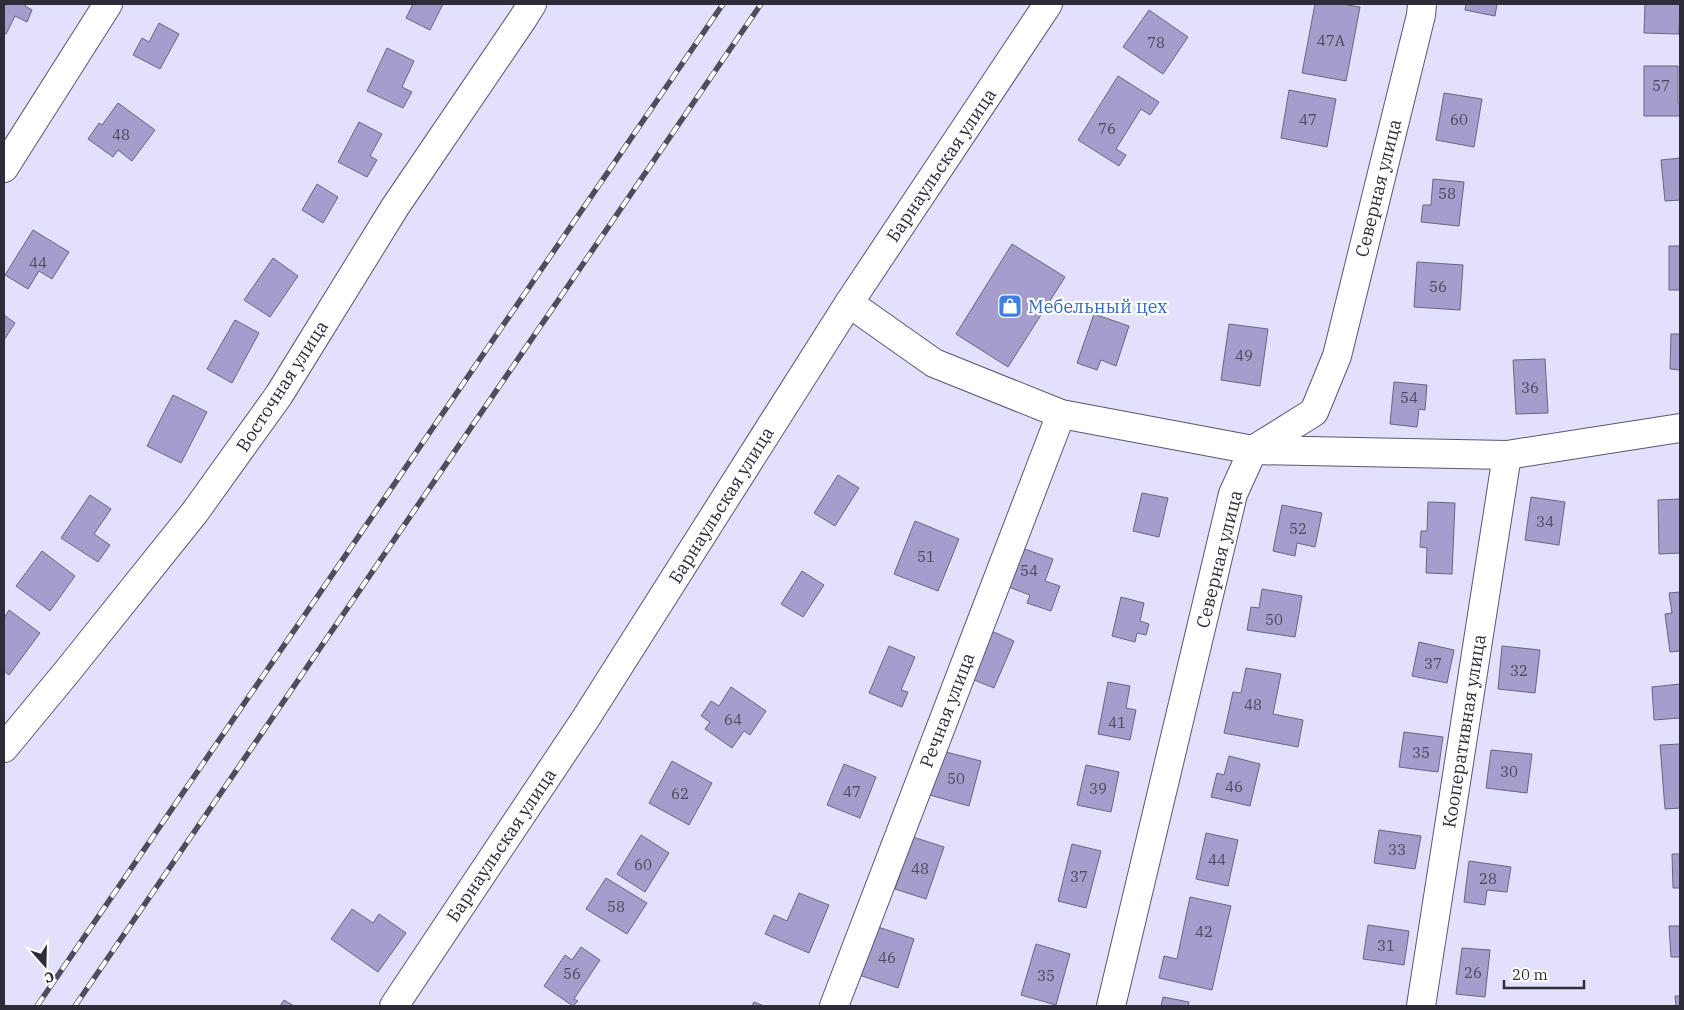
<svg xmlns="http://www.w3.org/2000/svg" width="1684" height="1010" font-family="'IBM Plex Serif',serif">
<rect width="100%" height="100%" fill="#e3e0fb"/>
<g fill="#a59dcc" stroke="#696481">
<polygon points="4,4 26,4 25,6 32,10 27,22 15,16 6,34 4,33"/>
<polygon points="413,4 443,4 430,30 406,18"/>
<polygon points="1315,4 1342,4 1360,7 1346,81 1302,73"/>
<polygon points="1466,4 1497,4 1495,16 1465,10"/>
<polygon points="1645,4 1680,4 1679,34 1644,33"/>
<polygon points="1149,10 1188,37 1163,74 1123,47"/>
<polygon points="159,23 179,34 160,69 133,55 142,38 149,42"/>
<polygon points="387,48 414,61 402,87 412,92 403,108 367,91"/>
<polygon points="1644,66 1678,66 1678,103 1680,103 1680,116 1644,116"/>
<polygon points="1118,76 1159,102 1150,115 1141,109 1116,149 1126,155 1119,166 1078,140"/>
<polygon points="1289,90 1336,99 1327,147 1281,138"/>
<polygon points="1444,93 1482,99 1474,147 1436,140"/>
<polygon points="118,103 155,130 132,161 118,150 113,157 88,139 99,123 102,125"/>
<polygon points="359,122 382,134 370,156 377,160 367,177 338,162"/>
<polygon points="1680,158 1680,200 1665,201 1661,160"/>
<polygon points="1433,179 1464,182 1459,226 1421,222 1423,205 1431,205"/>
<polygon points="317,184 338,197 323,223 302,210"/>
<polygon points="33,230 69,252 52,279 39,271 28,289 5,275"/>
<polygon points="1012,244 1065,277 1008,367 956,334"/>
<rect x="1669" y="246" width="11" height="44"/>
<polygon points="273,258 298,276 270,317 244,300"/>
<polygon points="1417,262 1463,265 1460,310 1414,307"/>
<polygon points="1094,314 1129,326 1116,366 1101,360 1097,370 1077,363"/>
<polygon points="4,315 15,323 4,340"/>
<polygon points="235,320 259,333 232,383 207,369"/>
<polygon points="1229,324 1268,329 1260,386 1221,380"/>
<polygon points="1671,334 1680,334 1680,370 1670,369"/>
<polygon points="1545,359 1548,413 1516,414 1513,360"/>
<polygon points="1394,382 1427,385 1425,410 1419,409 1417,427 1390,424"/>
<polygon points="173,395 207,412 181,463 147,446"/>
<polygon points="838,475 859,488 835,526 814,513"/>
<polygon points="1142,493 1168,498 1159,537 1133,531"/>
<polygon points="90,495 111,509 94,534 110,545 98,562 61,538"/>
<polygon points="1531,497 1565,502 1559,545 1525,540"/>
<polygon points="1680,499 1680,553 1659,554 1658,500"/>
<polygon points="1428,502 1455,503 1452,574 1426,573 1427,548 1420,547 1421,531 1427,531"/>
<polygon points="1282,505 1322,513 1315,547 1297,543 1295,556 1273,551"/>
<polygon points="915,521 959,539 938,591 894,574"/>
<polygon points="1016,546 1053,559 1045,581 1060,586 1051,611 1027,603 1030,595 1003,585"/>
<polygon points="42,551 75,576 50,611 16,586"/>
<polygon points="802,571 824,585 803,617 781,604"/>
<polygon points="1262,589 1302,596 1295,637 1247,630 1251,607 1259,608"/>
<polygon points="1680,592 1680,651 1670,652 1665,614 1672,613 1669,593"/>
<polygon points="1121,597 1144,603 1140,621 1149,624 1146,635 1137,633 1135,642 1112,636"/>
<polygon points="9,610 40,633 9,675 4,671 4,618"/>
<polygon points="987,629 1014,641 994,688 967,677"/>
<polygon points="1419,642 1454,650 1447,683 1412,676"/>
<polygon points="889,646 915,657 901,690 908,692 902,707 869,693"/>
<polygon points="1502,646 1540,650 1535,693 1498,689"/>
<polygon points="1246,668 1281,674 1273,714 1303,720 1298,747 1224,733 1233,692 1241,693"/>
<polygon points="1108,682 1130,686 1126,708 1136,710 1130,740 1098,734"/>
<polygon points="1680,684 1680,718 1654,720 1652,687"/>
<polygon points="731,687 766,711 750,735 744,731 732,748 705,729 710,722 701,716 711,701 719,706"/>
<polygon points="1404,732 1443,737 1438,772 1399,767"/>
<polygon points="1680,744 1680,808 1665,809 1660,745"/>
<polygon points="1491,750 1532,754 1527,793 1486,788"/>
<polygon points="942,751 981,761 969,806 930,795"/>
<polygon points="1229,756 1260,764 1250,806 1211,797 1217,773 1224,775"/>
<polygon points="672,761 712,783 689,825 649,803"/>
<polygon points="844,764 876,777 860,818 827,805"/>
<polygon points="1086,765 1119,772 1111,812 1077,805"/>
<polygon points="1379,830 1421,836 1415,869 1374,863"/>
<polygon points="1206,833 1238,840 1228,886 1196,879"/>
<polygon points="641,835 669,853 645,892 617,874"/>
<polygon points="913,837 944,847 926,899 895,889"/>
<polygon points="1072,844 1101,851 1086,908 1058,901"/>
<polygon points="1672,854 1680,854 1680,888 1673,888"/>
<polygon points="1469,861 1511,867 1507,892 1487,890 1485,905 1464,902"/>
<polygon points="606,878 647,903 627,934 586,909"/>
<polygon points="799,893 829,905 809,953 765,934 774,915 787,921"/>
<polygon points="1190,897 1231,906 1212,990 1159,978 1164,956 1177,959"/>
<polygon points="352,909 373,923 379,914 406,933 378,972 331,939"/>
<polygon points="1368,925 1409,931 1404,965 1363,959"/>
<polygon points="875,926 914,939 898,988 859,975"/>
<polygon points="1669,926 1680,926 1680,957 1671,957"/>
<polygon points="1036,944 1070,954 1056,1005 1021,995"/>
<polygon points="581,947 600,960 574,999 578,1001 573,1006 544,986 565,955 572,960"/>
<polygon points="1462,948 1490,950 1485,997 1456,994"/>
<polygon points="1675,996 1680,996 1680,1006 1676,1006"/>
<polygon points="1163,997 1189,1002 1188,1006 1161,1006"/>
<polygon points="284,1000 294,1006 280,1006"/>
<polygon points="754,1002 764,1006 752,1006"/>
</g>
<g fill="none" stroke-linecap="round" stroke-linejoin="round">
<g stroke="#5b5673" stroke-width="30">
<g id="minor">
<polyline points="4,168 108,4"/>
<polyline points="849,303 934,363 1061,414 1253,450 1507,455 1680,428"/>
<polyline points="4,748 66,673 195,512 279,395 395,207 522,20 532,4"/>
<polyline points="394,1006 586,718 849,303 1048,4"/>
<polyline points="834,1006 1061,414"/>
<polyline points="1111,1006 1233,494 1253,450 1314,412 1337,356 1421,15 1422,4"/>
<polyline points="1421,1006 1507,455"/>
</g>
</g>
<use href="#minor" stroke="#fff" stroke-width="28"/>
<g stroke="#4f4d5d" stroke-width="5.5">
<g id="rail">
<polyline points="37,1006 723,4"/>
<polyline points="75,1006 761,4"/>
</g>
</g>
<use href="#rail" stroke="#fff" stroke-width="4" stroke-dasharray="11" stroke-linecap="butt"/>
</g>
<defs>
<g id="shop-square" transform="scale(1.25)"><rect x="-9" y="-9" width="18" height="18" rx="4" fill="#3f7fe0" stroke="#fff"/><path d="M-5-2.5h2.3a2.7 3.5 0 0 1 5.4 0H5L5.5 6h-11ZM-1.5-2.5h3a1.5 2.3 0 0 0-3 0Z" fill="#fff"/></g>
</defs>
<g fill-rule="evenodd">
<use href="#shop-square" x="1010" y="306"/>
</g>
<g text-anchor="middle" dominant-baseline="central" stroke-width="4.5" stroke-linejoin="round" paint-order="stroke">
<g font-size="15" fill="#4c485e">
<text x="1331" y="40">47А</text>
<text x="1156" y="42">78</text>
<text x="1661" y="85">57</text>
<text x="1308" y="119">47</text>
<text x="1459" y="119">60</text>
<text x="1107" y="128">76</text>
<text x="121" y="134">48</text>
<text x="1447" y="193">58</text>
<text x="38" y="262">44</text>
<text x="1438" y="286">56</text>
<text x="1244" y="355">49</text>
<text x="1530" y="387">36</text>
<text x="1409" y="397">54</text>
<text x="1545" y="521">34</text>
<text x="1298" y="528">52</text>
<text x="926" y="556">51</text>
<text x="1029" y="570">54</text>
<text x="1274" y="619">50</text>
<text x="1433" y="663">37</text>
<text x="1519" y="670">32</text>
<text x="1253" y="704">48</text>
<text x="733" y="719">64</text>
<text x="1117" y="722">41</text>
<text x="1421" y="752">35</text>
<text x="1509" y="771">30</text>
<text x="956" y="778">50</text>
<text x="1234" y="786">46</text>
<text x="1098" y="788">39</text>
<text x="852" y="791">47</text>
<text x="680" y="793">62</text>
<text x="1397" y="849">33</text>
<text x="1217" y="859">44</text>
<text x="643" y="864">60</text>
<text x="920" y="868">48</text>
<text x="1079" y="876">37</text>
<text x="1488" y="878">28</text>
<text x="616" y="906">58</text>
<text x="1204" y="931">42</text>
<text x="1386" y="945">31</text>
<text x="887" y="957">46</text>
<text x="1473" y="972">26</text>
<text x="572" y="973">56</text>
<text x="1046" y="975">35</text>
</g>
<g font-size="18" fill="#2e2c39" stroke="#fff">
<text transform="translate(941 165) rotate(-56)">Барнаульская улица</text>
<text transform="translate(1378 188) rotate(-76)">Северная улица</text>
<text transform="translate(282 386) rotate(-57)">Восточная улица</text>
<text transform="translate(721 505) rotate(-58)">Барнаульская улица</text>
<text transform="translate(1219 559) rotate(-76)">Северная улица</text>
<text transform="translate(947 710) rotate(-69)">Речная улица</text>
<text transform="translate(1464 731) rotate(-81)">Кооперативная улица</text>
<text transform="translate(501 845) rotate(-56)">Барнаульская улица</text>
</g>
<g font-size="18" fill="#366cbe" stroke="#fff" text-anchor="start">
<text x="1028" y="306">Мебельный цех</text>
</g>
</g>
<rect width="1684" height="1010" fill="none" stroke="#2e2c39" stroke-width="10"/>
<g transform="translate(45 965) rotate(160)" stroke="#ffffff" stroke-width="4" paint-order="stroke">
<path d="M0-4L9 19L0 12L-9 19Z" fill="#2e2c39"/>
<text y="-8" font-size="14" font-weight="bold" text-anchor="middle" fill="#2e2c39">С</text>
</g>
<path d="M1504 980v8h80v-8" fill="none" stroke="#2e2c39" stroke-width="2.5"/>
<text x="1512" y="980" font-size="15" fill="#2e2c39" stroke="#ffffff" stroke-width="4" paint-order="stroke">20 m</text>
</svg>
